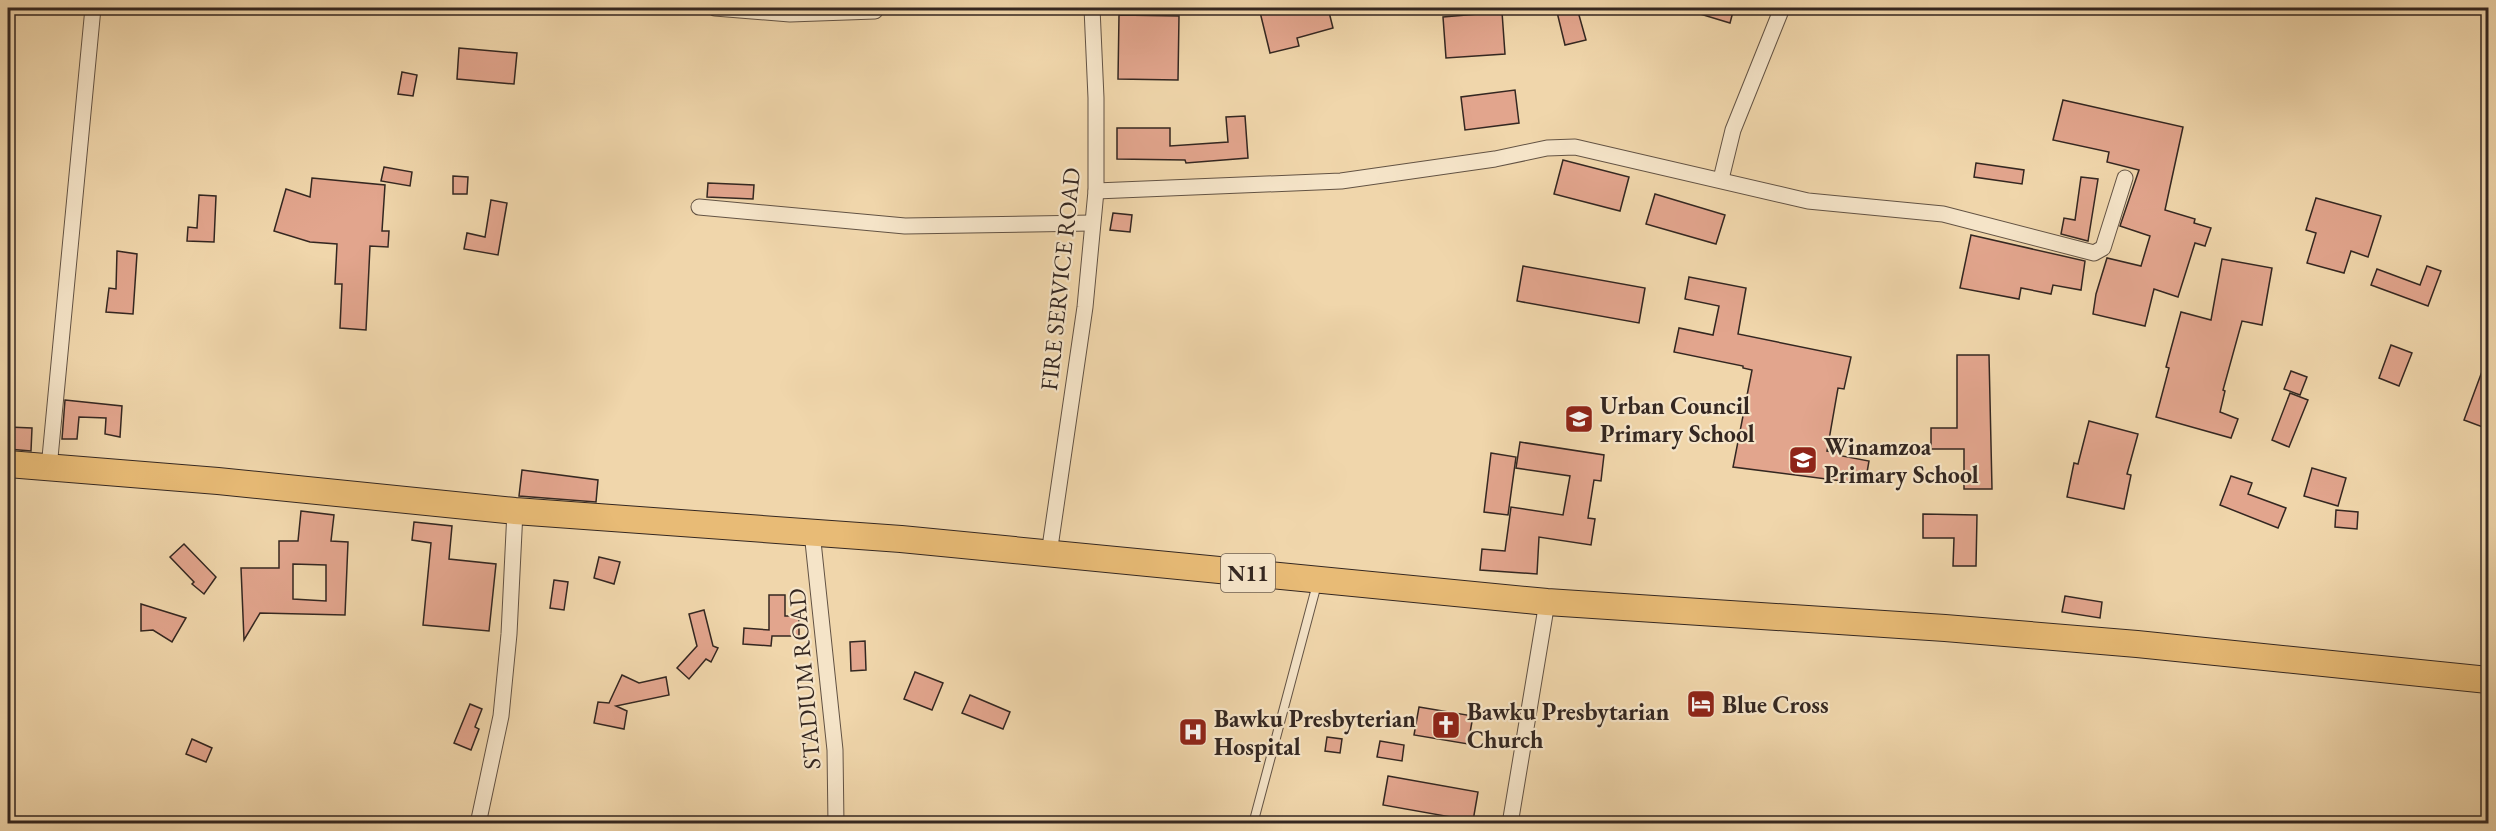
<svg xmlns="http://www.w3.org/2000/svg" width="2496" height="831" font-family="'EB Garamond',serif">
<rect width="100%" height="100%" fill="#f0d6ab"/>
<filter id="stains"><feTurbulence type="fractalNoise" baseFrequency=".00333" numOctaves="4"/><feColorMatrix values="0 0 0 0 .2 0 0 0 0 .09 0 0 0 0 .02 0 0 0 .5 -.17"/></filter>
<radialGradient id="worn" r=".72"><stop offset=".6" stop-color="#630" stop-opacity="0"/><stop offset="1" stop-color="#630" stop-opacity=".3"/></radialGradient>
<g fill="#e2a58d" stroke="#342721" stroke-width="1.5" fill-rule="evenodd">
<polygon points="1259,8 1328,8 1333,28 1297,38 1299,46 1270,53"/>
<polygon points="1556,8 1577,8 1586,40 1565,45"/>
<polygon points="1690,8 1734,8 1730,23 1690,11"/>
<polygon points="1502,12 1505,54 1446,58 1443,17"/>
<polygon points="1119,15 1179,16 1178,80 1118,79"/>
<polygon points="459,48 517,53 514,84 457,79"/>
<polygon points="402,72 417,75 413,96 398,94"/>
<polygon points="1515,90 1519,123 1465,130 1461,97"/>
<polygon points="2063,100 2183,127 2165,210 2195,219 2194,223 2211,228 2205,246 2195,243 2178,297 2154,289 2145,326 2093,314 2096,294 2107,258 2141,266 2150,236 2120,226 2139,170 2107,162 2109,152 2053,140"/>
<polygon points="1245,116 1248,158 1186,163 1185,160 1117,159 1117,128 1170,128 1170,146 1228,142 1226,117"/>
<polygon points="1563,160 1629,177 1620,211 1554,194"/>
<polygon points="1976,163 2024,170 2022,184 1974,177"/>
<polygon points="384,167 412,172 410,186 381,181"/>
<polygon points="453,176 468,177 467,194 453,194"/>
<polygon points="2081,177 2098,179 2088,241 2061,234 2064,218 2075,220"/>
<polygon points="312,178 385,185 382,231 389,231 388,247 370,246 366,330 340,328 342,284 335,284 337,244 310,242 274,231 286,189 310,197"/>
<polygon points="708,183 754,185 753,199 707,197"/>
<polygon points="1655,194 1725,215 1716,244 1646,224"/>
<polygon points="199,195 216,196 214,242 187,241 188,227 197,228"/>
<polygon points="2316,198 2381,216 2368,257 2351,251 2344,273 2307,263 2316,233 2306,230"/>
<polygon points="491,200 507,203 498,255 464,249 467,233 485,237"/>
<polygon points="1113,213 1132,215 1130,232 1110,230"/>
<polygon points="1971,235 2085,261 2081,290 2053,285 2051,294 2021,288 2019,299 1960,288"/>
<polygon points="117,251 137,254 133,314 106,312 109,288 116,289"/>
<polygon points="2222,259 2272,268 2262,325 2242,321 2223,390 2225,391 2220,412 2238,419 2231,438 2156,417 2169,368 2166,367 2181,312 2211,320"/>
<polygon points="1523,266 1645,288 1639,323 1517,301"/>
<polygon points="2427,266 2441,271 2428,306 2371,285 2377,269 2420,285"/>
<polygon points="1689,277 1746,288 1738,334 1851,357 1844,389 1838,388 1827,451 1842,453 1842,456 1869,461 1865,484 1733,467 1752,370 1743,368 1743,366 1674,352 1679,328 1713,335 1719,306 1685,299"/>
<polygon points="2391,345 2412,353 2399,386 2379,378"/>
<polygon points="1957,355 1989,355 1992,489 1964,489 1964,449 1931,449 1931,428 1957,428"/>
<polygon points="2487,358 2488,358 2488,429 2464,420"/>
<polygon points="2291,371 2307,377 2300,395 2284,389"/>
<polygon points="2290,393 2308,400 2289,447 2272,440"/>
<polygon points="65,400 122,406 120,437 105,434 106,418 79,417 77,439 62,439"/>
<polygon points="2089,421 2138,434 2127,474 2131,475 2124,509 2067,497 2074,463 2078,464"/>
<polygon points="8,427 32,428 31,451 8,449"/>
<polygon points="1520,442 1604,455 1601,481 1594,480 1588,518 1595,519 1591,545 1539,537 1537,574 1480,570 1482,549 1505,551 1511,507 1563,515 1570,476 1516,468"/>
<polygon points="1491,453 1516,457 1508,515 1484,512"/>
<polygon points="2312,468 2346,478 2338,506 2304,496"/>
<polygon points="522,470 598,480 596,502 519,496"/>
<polygon points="2231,476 2252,483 2248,494 2286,508 2278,528 2220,505"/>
<polygon points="2336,510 2358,512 2357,529 2335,527"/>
<path d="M301,511l33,4 -3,26 17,1 -3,73 -85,-2 -16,27 -3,-72h38v-27h19zM293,564l33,1v36l-33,-2z"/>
<polygon points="1923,514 1977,515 1976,566 1953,566 1954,538 1923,538"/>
<polygon points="414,522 452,526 449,559 496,564 489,631 423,625 431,543 412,540"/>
<polygon points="184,544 216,577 204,594 192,584 194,582 170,557"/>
<polygon points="599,557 620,562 614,584 594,578"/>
<polygon points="554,580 568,582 564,610 550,608"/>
<polygon points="769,595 785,595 785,616 799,616 799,636 772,636 771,646 743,644 744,628 769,630"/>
<polygon points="2065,596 2102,602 2100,618 2062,612"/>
<polygon points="141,604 186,618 172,642 153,630 141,631"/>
<polygon points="704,610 713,646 718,648 711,662 706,659 689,679 677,668 697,646 689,614"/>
<polygon points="865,641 866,670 851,671 850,642"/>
<polygon points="915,672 943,683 932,710 904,699"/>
<polygon points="622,675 639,683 666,677 669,695 616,706 627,711 624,729 594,723 598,702 609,703"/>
<polygon points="970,695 1010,712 1003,729 962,713"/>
<polygon points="470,704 482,709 475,727 479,729 471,750 454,743"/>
<polygon points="1419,707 1473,716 1468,744 1414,735"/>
<polygon points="1327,737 1342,739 1340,753 1325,751"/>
<polygon points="192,739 212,748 206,762 186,754"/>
<polygon points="1380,741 1404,745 1402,761 1377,757"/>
<polygon points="1388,776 1478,792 1473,821 1383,805"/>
</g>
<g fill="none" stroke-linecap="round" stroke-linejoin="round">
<g stroke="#635344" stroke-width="10">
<polyline id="service" points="1253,824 1317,584"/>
</g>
<g stroke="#635344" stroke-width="17">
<g id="minor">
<polyline points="715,8 790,14 875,11"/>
<polyline points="1721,179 1733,130 1782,8"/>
<polyline points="1096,191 1341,181 1495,159 1547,148 1575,147 1808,201 1943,214 2094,253 2103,248 2125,178"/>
<polyline points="699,207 905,226 1092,223"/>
<polyline points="49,468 93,8"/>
<polyline points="812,532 835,750 836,824"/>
<polyline points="1049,554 1085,307 1096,191 1096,98 1092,8"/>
<polyline points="478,824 501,716 509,634 515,511"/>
<polyline points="1510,824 1547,602"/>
</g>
</g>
<g stroke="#342721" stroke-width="28">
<polyline id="trunk" points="8,464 218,481 515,511 901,539 1547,602 1945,628 2137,644 2488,680"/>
</g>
<use href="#service" stroke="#f5e4c8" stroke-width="8"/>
<use href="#minor" stroke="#f5e4c8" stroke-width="15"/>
<use href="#trunk" stroke="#e8bb76" stroke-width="26"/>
</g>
<defs>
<g id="school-square" transform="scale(1.5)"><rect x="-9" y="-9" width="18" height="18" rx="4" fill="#8f2418" stroke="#f5e4c8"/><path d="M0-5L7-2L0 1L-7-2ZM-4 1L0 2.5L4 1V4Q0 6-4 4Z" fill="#fff"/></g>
<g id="hotel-square" transform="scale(1.5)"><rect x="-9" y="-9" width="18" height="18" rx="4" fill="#8f2418" stroke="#f5e4c8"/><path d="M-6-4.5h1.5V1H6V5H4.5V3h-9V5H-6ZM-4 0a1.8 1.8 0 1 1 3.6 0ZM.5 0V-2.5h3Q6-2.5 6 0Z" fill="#fff"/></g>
<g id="church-square" transform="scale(1.5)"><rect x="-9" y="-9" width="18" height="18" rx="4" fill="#8f2418" stroke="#f5e4c8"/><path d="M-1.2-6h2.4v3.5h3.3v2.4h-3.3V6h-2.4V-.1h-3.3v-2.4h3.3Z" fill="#fff"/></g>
<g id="hospital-square" transform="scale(1.5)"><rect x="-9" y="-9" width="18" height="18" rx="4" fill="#8f2418" stroke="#f5e4c8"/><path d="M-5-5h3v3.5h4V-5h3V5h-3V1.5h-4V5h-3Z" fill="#fff"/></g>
</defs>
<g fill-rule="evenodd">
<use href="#school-square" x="1579" y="419"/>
<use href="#school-square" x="1803" y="460"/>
<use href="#hotel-square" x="1701" y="704"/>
<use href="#church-square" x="1446" y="725"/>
<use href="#hospital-square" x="1193" y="732"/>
</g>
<g text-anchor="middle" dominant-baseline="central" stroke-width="4.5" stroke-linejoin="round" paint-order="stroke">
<rect fill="#f5e4c8" stroke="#6e6053" stroke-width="1.5" x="1221" y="554" width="54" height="38" rx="4.5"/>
<g font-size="22" font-weight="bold" fill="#342721">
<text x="1248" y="573">N11</text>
</g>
<g font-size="24" fill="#342721" stroke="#f5e4c8">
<text transform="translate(1060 279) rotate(-84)">FIRE SERVICE ROAD</text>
<text transform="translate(804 679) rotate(-95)">STADIUM ROAD</text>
</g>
<g font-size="24" font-weight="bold" fill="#342721" stroke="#f5e4c8" text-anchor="start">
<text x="1600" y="405">Urban Council<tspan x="1600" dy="28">Primary School</tspan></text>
<text x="1824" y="446">Winamzoa<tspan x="1824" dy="28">Primary School</tspan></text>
<text x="1722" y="704">Blue Cross</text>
<text x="1467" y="711">Bawku Presbytarian<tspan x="1467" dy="28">Church</tspan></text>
<text x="1214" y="718">Bawku Presbyterian<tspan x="1214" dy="28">Hospital</tspan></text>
</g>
</g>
<rect width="2496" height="831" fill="none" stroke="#f0d6ab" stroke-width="30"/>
<rect x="9" y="9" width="2478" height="813" fill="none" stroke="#342721" stroke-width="3"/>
<rect x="15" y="15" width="2466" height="801" fill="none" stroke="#342721" stroke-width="1.5"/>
<rect width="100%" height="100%" filter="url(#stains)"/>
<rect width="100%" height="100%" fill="url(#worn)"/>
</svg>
